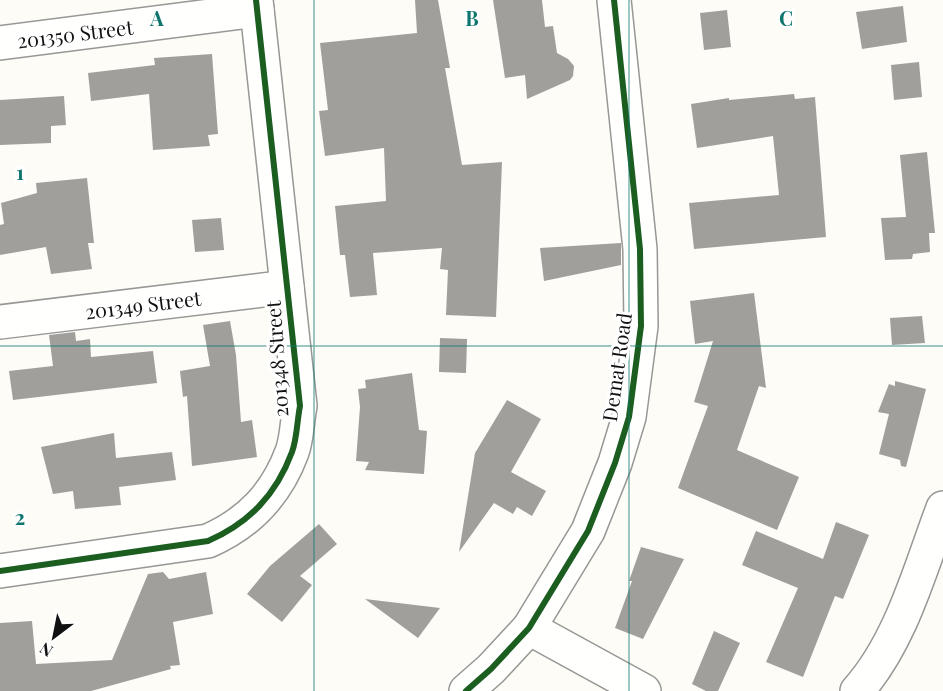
<svg xmlns="http://www.w3.org/2000/svg" width="943" height="691" font-family="'Playfair Display',serif">
<rect width="100%" height="100%" fill="#fdfcf7"/>
<g fill="#a19f9c">
<polygon points="415,0 438,0 450,68 445,68 462,165 502,162 496,317 446,315 448,270 440,269 442,248 373,253 377,295 350,297 345,255 340,255 335,206 386,201 384,148 325,156 319,111 328,110 320,43 417,33"/>
<polygon points="493,0 542,0 545,27 553,26 557,53 568,59 574,66 573,76 570,80 527,99 525,75 505,78"/>
<polygon points="903,6 907,42 862,49 856,12"/>
<polygon points="727,10 731,47 704,50 700,13"/>
<polygon points="212,54 218,134 208,135 210,146 153,150 149,94 91,101 88,73 155,65 154,58"/>
<polygon points="919,62 922,97 894,100 891,65"/>
<polygon points="794,94 795,99 815,97 826,237 694,249 689,203 779,195 773,136 697,148 691,104 729,98 729,100"/>
<polygon points="64,96 66,125 51,126 51,143 0,145 0,100"/>
<polygon points="927,152 935,233 929,233 930,252 913,254 912,259 885,260 881,218 906,217 900,155"/>
<polygon points="87,178 94,243 88,243 92,269 51,274 46,247 0,255 0,225 4,224 1,203 37,193 36,183"/>
<polygon points="221,218 224,250 195,252 192,220"/>
<polygon points="621,243 621,265 544,281 540,248"/>
<polygon points="754,293 766,388 759,386 737,450 799,477 777,530 678,488 708,406 694,402 713,341 695,344 690,301"/>
<polygon points="922,316 925,343 892,345 890,318"/>
<polygon points="230,321 236,355 241,422 252,420 257,457 192,466 187,396 183,397 180,371 210,366 203,325"/>
<polygon points="75,332 76,341 90,339 91,357 153,351 157,383 13,400 9,371 53,366 49,335"/>
<polygon points="440,338 467,339 466,373 439,372"/>
<polygon points="412,373 419,430 427,431 424,474 365,470 369,462 356,461 360,407 358,389 366,388 365,380"/>
<polygon points="895,381 926,389 906,467 901,466 900,460 879,454 889,414 878,412 889,384 895,386"/>
<polygon points="507,400 541,419 511,472 546,491 532,516 517,507 513,514 494,503 459,552 475,453"/>
<polygon points="114,433 116,458 172,452 176,480 119,487 121,505 75,509 73,491 53,494 41,447"/>
<polygon points="836,522 869,535 843,599 835,596 803,677 766,662 798,588 742,565 756,531 823,559"/>
<polygon points="319,524 337,544 300,576 312,585 282,622 247,594 270,566"/>
<polygon points="641,547 684,559 643,639 615,628 632,581 629,581"/>
<polygon points="163,572 169,579 206,572 213,614 173,622 180,665 170,666 171,669 91,691 0,691 0,623 32,621 36,664 112,660 148,574"/>
<polygon points="365,599 440,608 418,638"/>
<polygon points="714,631 740,643 718,691 706,691 692,684"/>
</g>
<g fill="none" stroke-linecap="round" stroke-linejoin="round">
<g stroke="#979795" stroke-width="36">
<g id="minor">
<polyline points="0,43 257,10"/>
<polyline points="0,322 287,287"/>
<path d="M0,571l208,-30c41,-18 68,-46 84,-89 5,-13 5,-31 8,-46l-44,-406"/>
<polyline points="529,628 644,691"/>
<polyline points="466,691 491,669 529,628 588,531 615,463 629,417 641,326 640,249 614,0"/>
<path d="M857,691c44,-49 63,-122 86,-183"/>
</g>
</g>
<use href="#minor" stroke="#fffffe" stroke-width="33"/>
<g stroke="#fff" stroke-width="10">
<g id="cycleway">
<path d="M0,571l208,-30c41,-18 68,-46 84,-89 5,-13 5,-31 8,-46l-44,-406"/>
<polyline points="466,691 491,669 529,628 588,531 615,463 629,417 641,326 640,249 614,0"/>
</g>
</g>
<use href="#cycleway" stroke="#1b5e20" stroke-width="6"/>
</g>
<path fill="none" stroke="#0f766e" stroke-width="1.5" stroke-opacity="0.55" d="M314,0v691M629,0v691M0,346h943"/>
<g text-anchor="middle" dominant-baseline="central" stroke-width="6" stroke-linejoin="round" paint-order="stroke">
<g font-size="20" fill="#111" stroke="#fff">
<text transform="translate(75 33) rotate(-7)">201350 Street</text>
<text transform="translate(143 304) rotate(-7)">201349 Street</text>
<text transform="translate(276 359) rotate(-94)">201348 Street</text>
<text transform="translate(616 367) rotate(-82)">Demat Road</text>
</g>
</g>
<g font-size="20" text-anchor="middle" font-weight="bold" fill="#0f766e" stroke="#fff" stroke-width="6" stroke-linejoin="round" paint-order="stroke">
<text x="157" y="26">A</text>
<text x="472" y="26">B</text>
<text x="786" y="26">C</text>
<text x="20" y="180">1</text>
<text x="20" y="525">2</text>
</g>
<g transform="translate(54 637) rotate(212)" stroke="#ffffff" stroke-width="4.5" paint-order="stroke">
<path d="M0-4.5L10 22L0 15L-10 22Z" fill="#111111"/>
<text y="-9" font-size="16" font-weight="bold" text-anchor="middle" fill="#111111">N</text>
</g>
</svg>
